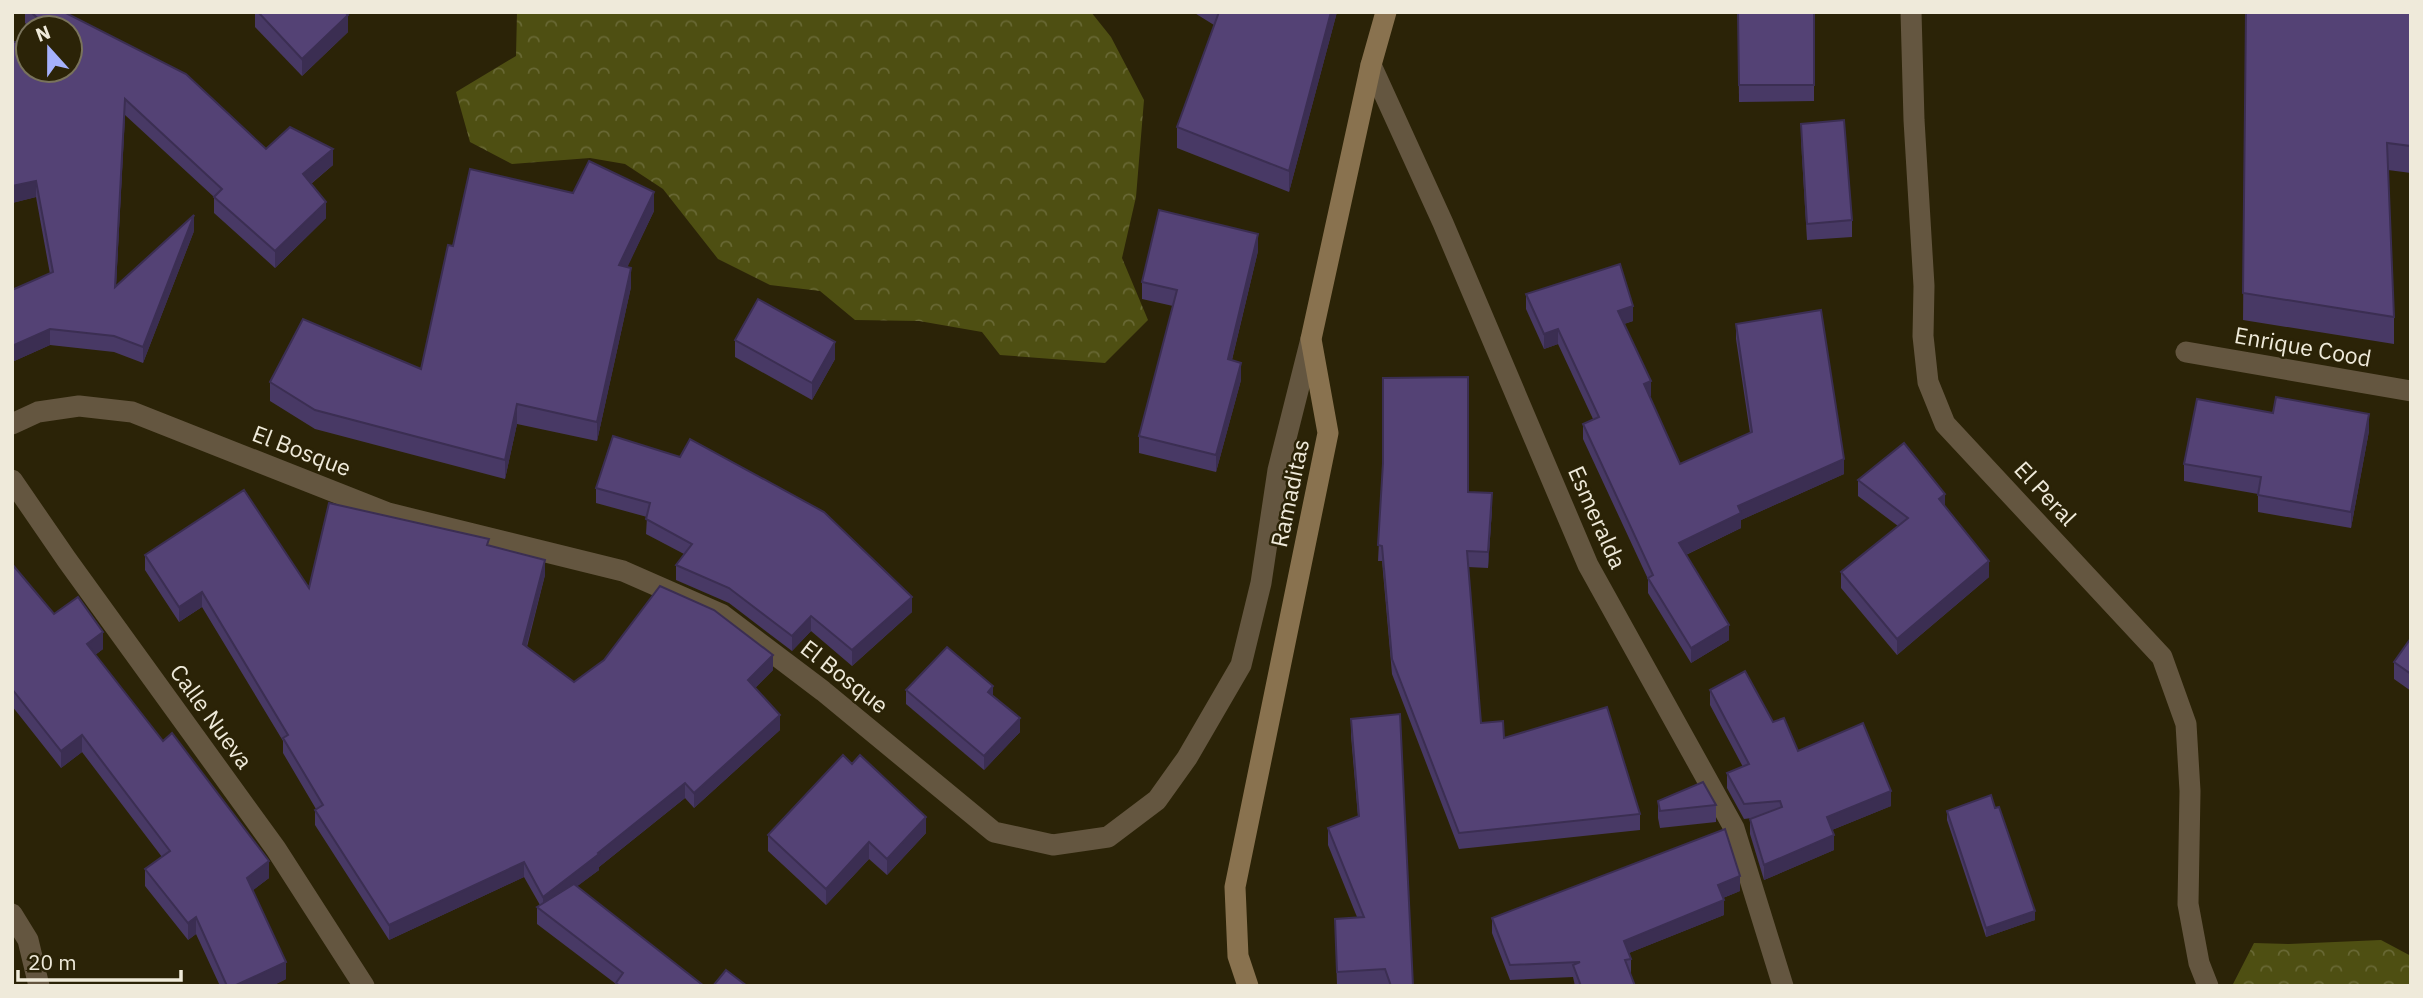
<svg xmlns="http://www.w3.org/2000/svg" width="2423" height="998" font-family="'IBM Plex Sans',sans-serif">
<defs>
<pattern id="forest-crowns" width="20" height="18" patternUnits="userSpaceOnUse" patternTransform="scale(1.75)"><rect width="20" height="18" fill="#4e4f12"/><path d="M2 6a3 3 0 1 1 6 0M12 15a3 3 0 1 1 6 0" fill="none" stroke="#686834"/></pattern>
</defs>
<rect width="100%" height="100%" fill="#2b2307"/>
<g fill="url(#forest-crowns)">
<polygon points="517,12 1091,12 1111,37 1144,100 1136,197 1122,258 1148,320 1105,363 1000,355 982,332 919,321 855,320 820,291 770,285 718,259 663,189 625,164 590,158 512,164 470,142 456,92 516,56"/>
<polygon points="2381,940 2411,956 2411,986 2232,986 2254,943 2289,944"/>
</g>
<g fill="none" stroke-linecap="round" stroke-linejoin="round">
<g stroke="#645640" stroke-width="21">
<polyline points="1911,12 1914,120 1924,286 1923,336 1928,382 1945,424 2162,657 2186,724 2190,791 2188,904 2199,963 2208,986"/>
<polyline points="1371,65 1443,223 1588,565 1734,828 1783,986"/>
<polyline points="2186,352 2411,391"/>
<polyline points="12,424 38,412 79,406 132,412 388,513 623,571 721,614 823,691 994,832 1053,845 1108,837 1157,800 1187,758 1241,665 1261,583 1278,470 1311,339"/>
<polyline points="12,480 67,560 276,849 364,986"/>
<polyline points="12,914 28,940 39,986"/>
</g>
<polyline stroke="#89724f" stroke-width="21" points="1248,986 1238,956 1235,887 1328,433 1311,339 1371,65 1386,12"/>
</g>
<g fill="#483965">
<polygon points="25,12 64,12 266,149 333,165 311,184 326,218 275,268 214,213 214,197 125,115 116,286 194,231 143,363 114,352 50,345 12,362 50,274 36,197 12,203 70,70 70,28 30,28 25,23"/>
<polygon points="255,12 345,12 348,32 302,76 255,27"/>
<polygon points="1193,12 1337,12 1289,192 1177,148 1177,127 1214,25"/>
<polygon points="1738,12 1814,12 1814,101 1739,102"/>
<polygon points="2246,12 2411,12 2411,173 2388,170 2394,317 2394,344 2243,320"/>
<polygon points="1801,124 1852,220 1852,237 1807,240 1801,140"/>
<polygon points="654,211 627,267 631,287 597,441 517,424 505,479 315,429 270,401 270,382 421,369 453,246"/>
<polygon points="1258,251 1232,360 1241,380 1216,472 1139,453 1139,436 1173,306 1142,299 1142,282"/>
<polygon points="1526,294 1633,321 1624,324 1650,397 1680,464 1750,433 1736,339 1736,324 1844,474 1741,520 1741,528 1686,555 1729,640 1691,663 1648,593 1648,579 1583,439 1583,424 1593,419 1558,344 1544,349 1526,309"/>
<polygon points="735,340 835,359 812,400 735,357"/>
<polygon points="2273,413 2369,431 2351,528 2258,512 2258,494 2184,481 2184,464"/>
<polygon points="613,436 912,612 852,666 811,631 792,651 729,603 676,580 676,565 684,554 646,534 647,517 596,503 596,488"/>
<polygon points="1383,463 1468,492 1492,509 1488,568 1468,567 1481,723 1504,738 1640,814 1640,830 1459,849 1392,674 1382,561 1378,561"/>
<polygon points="1858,480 1945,507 1989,577 1897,655 1841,588 1841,572 1898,526 1858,496"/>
<polygon points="489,545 545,575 527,647 574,682 773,670 755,688 780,730 694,808 685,798 599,867 599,870 577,886 704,986 616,986 616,984 537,924 537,907 540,905 524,877 389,940 315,825 315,810 316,809 283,753 283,741 202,607 179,622 145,570 145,555 309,588"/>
<polygon points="12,564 54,614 103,649 95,655 269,878 253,890 286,979 272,986 220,986 196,934 188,940 145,886 145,869 162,857 82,752 61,768 12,706"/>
<polygon points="2411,638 2411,691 2394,679 2394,662"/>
<polygon points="906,690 993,696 1020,732 984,770 906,704"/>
<polygon points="1710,690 1773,722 1798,751 1891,806 1832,830 1834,850 1764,880 1750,834 1750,819 1752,818 1744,819 1727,788 1727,773 1743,767 1710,705"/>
<polygon points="1351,719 1413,986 1337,986 1335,919 1357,917 1328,845 1328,828 1358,817 1351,736"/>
<polygon points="1658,801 1716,805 1716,822 1660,828 1658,818"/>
<polygon points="1947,811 2035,920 1986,937 1947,820"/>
<polygon points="926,833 887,875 869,859 826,905 768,851 768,835"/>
<polygon points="1740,891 1723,898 1724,915 1629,953 1631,959 1631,974 1630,974 1635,986 1575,986 1573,977 1510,980 1492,933 1492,918"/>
</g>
<g fill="#3b2e52">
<polygon points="1331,12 1337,12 1289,192 1289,171"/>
<polygon points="348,15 348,32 302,76 302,59"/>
<polygon points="125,99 125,115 115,303 115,287"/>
<polygon points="333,149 333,165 303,190 303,174"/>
<polygon points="36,181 36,197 12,203 12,186"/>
<polygon points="654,192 654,211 619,285 619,265"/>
<polygon points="326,202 326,218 275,268 275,251"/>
<polygon points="194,215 194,231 143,363 143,347"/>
<polygon points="1258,234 1258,251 1228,376 1228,359"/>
<polygon points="631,268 631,287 597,441 597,422"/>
<polygon points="1633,306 1633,321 1618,326 1618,311"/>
<polygon points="50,329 50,345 12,362 12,346"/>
<polygon points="1558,329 1558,344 1544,349 1544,334"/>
<polygon points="835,342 835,359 812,400 812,383"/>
<polygon points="1241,363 1241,380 1216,472 1216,455"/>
<polygon points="1651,381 1651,396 1644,399 1644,384"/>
<polygon points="517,404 517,424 505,479 505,460"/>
<polygon points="2369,414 2369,431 2351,528 2351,512"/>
<polygon points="1844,459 1844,474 1741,520 1741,528 1679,558 1679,543 1738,506"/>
<polygon points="1492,493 1492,509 1488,568 1488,552"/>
<polygon points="1945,494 1945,510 1939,499"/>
<polygon points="545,560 545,575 523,659 523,644"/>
<polygon points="1989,561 1989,577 1897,655 1897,639"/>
<polygon points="202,592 202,607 179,622 179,607"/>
<polygon points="912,597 912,612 852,666 852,650"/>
<polygon points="811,616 811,631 792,651 792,636"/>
<polygon points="1729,625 1729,640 1691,663 1691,648"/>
<polygon points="103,632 103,649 87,661 87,644"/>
<polygon points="773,655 773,670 748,695 748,680"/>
<polygon points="993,686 993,700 988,692"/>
<polygon points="780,715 780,730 694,808 694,793"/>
<polygon points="1020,718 1020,732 984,770 984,756"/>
<polygon points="82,735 82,752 61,768 61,751"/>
<polygon points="685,783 685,798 599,867 599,870 543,912 543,897"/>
<polygon points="1891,791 1891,806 1827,832 1827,817"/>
<polygon points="926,817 926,833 887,875 887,859"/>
<polygon points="1834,835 1834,850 1764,880 1764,865"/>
<polygon points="869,842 869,859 826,905 826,889"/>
<polygon points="269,861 269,878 247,895 247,878"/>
<polygon points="524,862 524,877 389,940 389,925"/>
<polygon points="1740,876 1740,891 1718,900 1718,885"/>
<polygon points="1724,900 1724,915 1624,955 1624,941"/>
<polygon points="2035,911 2035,920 1986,937 1986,928"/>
<polygon points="196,917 196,934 188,940 188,923"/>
<polygon points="286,962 286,979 272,986 234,986"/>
</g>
<g fill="#544275" stroke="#3b2e52" stroke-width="2">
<polygon points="31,12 64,12 186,74 266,149 290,127 333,149 303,174 326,202 275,251 214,197 222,189 125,99 115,287 194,215 143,347 114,336 50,329 12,346 12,290 53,272 36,181 12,186 12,42 28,42 28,70 70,70 70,28 48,28"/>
<polygon points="258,12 345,12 348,15 302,59"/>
<polygon points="1219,12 1331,12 1289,171 1177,127"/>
<polygon points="1738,12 1814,12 1814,85 1739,85"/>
<polygon points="2246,12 2411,12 2411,146 2387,143 2394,317 2243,293"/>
<polygon points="1844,120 1852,220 1807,224 1801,124"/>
<polygon points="589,161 654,192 619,265 631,268 597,422 517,404 505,460 315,410 270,382 303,319 421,369 448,245 453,246 470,169 573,193"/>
<polygon points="1159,210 1258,234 1228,359 1241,363 1216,455 1139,436 1177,290 1142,282"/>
<polygon points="1620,264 1633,306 1618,311 1651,381 1644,384 1680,464 1752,432 1736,324 1821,310 1844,459 1738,506 1741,513 1679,543 1729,625 1691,648 1648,578 1653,575 1583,424 1599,417 1558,329 1544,334 1526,294"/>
<polygon points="758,299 835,342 812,383 735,340"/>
<polygon points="1468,377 1468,492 1492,493 1488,552 1467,551 1481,723 1503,721 1504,738 1607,707 1640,814 1459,833 1392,659 1382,546 1378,545 1383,463 1383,378"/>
<polygon points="2276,397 2369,414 2351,512 2258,495 2261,477 2184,464 2197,399 2273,413"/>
<polygon points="613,436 680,457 690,439 824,512 912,597 852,650 811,616 792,636 729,588 676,565 692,544 646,519 650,503 596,488"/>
<polygon points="1904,443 1945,494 1939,499 1989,561 1897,639 1841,572 1908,518 1858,480"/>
<polygon points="244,490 309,588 329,503 489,539 487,545 545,560 523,644 574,682 604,660 660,586 714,610 773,655 748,680 780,715 694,793 685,783 598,853 599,854 543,897 524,862 389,925 315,810 323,805 283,738 288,735 202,592 179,607 145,555"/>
<polygon points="12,564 54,614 78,597 103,632 87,644 163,741 172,733 269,861 247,878 286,962 234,986 227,986 196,917 188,923 145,869 170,851 82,735 61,751 12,689"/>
<polygon points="2411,638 2411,674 2394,662"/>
<polygon points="947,647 993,686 988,692 1020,718 984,756 906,690"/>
<polygon points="1745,671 1773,722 1784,718 1798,751 1863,723 1891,791 1827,817 1834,835 1764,865 1750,819 1782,807 1780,801 1744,804 1727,773 1749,764 1710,690"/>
<polygon points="1400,714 1413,986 1391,986 1385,969 1337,972 1335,919 1364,917 1328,828 1359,816 1351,719"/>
<polygon points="843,755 852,764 860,755 926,817 887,859 869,842 826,889 768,835"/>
<polygon points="1703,782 1716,805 1660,811 1658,801"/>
<polygon points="1991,795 1995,808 1999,807 2035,911 1986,928 1947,811"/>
<polygon points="1725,829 1740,876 1718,885 1724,900 1624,941 1631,959 1625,960 1635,986 1581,986 1573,965 1580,962 1510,965 1492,918"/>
<polygon points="574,884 704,986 620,986 616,983 623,973 537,907"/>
<polygon points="726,970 747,986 713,986"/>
</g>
<g text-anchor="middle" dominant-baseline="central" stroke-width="5" stroke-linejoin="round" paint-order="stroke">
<g font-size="23" fill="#efeada" stroke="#2b2307">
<text transform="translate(2303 346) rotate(10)">Enrique Cood</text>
<text transform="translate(302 450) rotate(21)">El Bosque</text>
<text transform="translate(1289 493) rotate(-78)">Ramaditas</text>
<text transform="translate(2046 493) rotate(47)">El Peral</text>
<text transform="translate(1598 517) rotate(66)">Esmeralda</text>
<text transform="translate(845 676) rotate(38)">El Bosque</text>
<text transform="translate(212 716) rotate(54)">Calle Nueva</text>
</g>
</g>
<rect width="2423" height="998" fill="none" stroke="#efeada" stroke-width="28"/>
<g transform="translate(49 49) rotate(339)"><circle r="33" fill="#2b2307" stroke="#79735b" stroke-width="2"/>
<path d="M0-5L12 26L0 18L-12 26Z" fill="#a5b1fc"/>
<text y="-10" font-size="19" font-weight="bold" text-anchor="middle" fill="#efeada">N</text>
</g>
<path d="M18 970v10h163v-10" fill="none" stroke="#efeada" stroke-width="3.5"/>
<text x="28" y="970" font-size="21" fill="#efeada" stroke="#2b2307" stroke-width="5" paint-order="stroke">20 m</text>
</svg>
